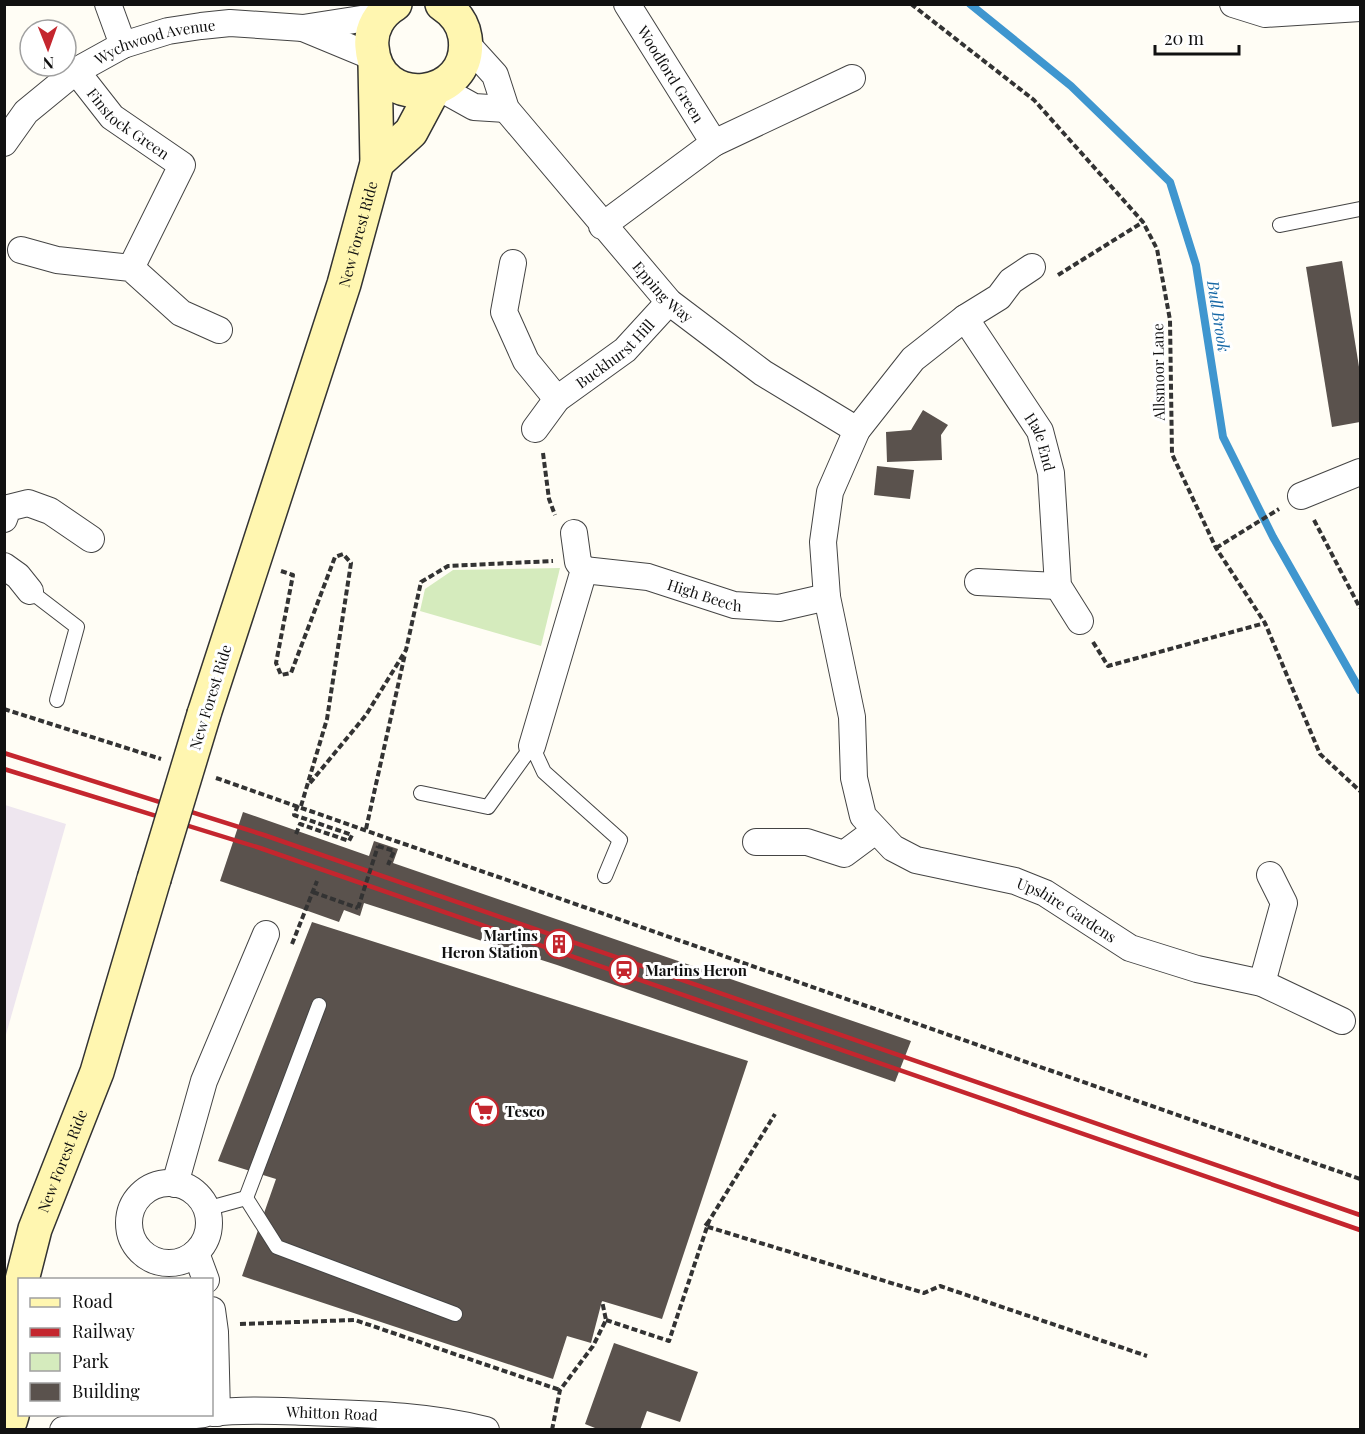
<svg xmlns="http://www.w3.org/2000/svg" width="1365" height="1434" font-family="'Playfair Display',serif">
<rect width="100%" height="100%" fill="#fffdf5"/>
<polygon fill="#eee6ef" points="5,805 66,824 5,1038 4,805"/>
<polygon fill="#d5ebbd" points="560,568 541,646 420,611 425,589 453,570"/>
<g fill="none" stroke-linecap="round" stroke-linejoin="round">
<polyline stroke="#3f96cf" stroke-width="8" points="970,4 1071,86 1170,182 1196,265 1223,437 1273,537 1360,690"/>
</g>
<g fill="#5a524d">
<polygon points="1342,261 1360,373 1360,422 1332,427 1306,267"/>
<polygon points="923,410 948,425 941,435 942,460 887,462 886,432 911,430"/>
<polygon points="877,466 914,470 910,499 874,495"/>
<polygon points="243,812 369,856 374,841 398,849 393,863 911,1041 895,1082 557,965 364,903 360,916 344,910 339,922 308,911 220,881"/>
<polygon points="312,922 748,1061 662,1319 602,1301 591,1343 567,1336 553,1379 242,1276 276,1179 218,1161"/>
<polygon points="614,1343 698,1372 680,1422 647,1411 640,1430 600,1430 585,1424"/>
</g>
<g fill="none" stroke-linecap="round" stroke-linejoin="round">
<g stroke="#444" stroke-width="16">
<g id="lane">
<polyline points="1280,225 1360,209"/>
<polyline points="30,591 77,627 57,700"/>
<polyline points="421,793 488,807 532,746 544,772 620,840 605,876"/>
<polyline points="246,1198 277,1247 455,1314"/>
<polyline points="246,1198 319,1005"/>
<polyline points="206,1209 246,1198"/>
</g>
</g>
<g stroke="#444" stroke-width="28">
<g id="street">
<polyline points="108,4 123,45"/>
<polyline points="1233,4 1265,14 1360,8"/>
<polyline points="303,28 373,57"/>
<path id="s1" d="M466,43l29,32 11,34 163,193 94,71 94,57"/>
<path id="s2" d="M76,71l36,46 70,48 -51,103"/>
<polyline points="438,87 474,107 506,109"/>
<path id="s3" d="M4,143l22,-31 50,-41 47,-26 45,-14 33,-5 29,-3 73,5 77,-12"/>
<polyline points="714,143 852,78"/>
<polyline points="602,226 714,143 627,4"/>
<polyline points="21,250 57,260 131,268 181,313 219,330"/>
<polyline points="513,263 504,312 526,361 557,399"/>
<path id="s4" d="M1032,267l-21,14 -12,16 -34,21 -52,41 -56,71 -27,62 -7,50 4,55 25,120 2,61 9,38 30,32 23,12 99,21 30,12 85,55 67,21 65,14 80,38"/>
<path id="s5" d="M965,318l75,113 11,42 7,113 22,35"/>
<path id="s6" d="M535,429l22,-30 68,-49 44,-48"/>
<polyline points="1301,496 1360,472"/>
<polyline points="4,519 8,508 28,503 50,511 91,539"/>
<polyline points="4,566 18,576 30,591"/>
<path id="s7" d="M584,570l64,7 86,28 45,3 48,-11"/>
<polyline points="978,582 1058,586"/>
<polyline points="532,746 584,570 578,562 574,533"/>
<polyline points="756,842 807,842 844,854 875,831"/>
<polyline points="1262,983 1284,903 1270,875"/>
<circle cx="169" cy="1223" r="40"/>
<polyline points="175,1184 204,1081 266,934"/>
<polyline points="196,1253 206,1280"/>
<polyline points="212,1310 215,1332 217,1413"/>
<path id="s8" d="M212,1413c31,-4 65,-2 96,-1 60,2 120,3 178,18"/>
<polyline points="63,1430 204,1414"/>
</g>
</g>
<g stroke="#333" stroke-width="36">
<g id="secondary">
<path d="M395,4c-15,9 -25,25 -23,43 5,65 102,54 93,-10 -2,-14 -11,-25 -23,-33"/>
<polyline points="377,163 411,132 434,89"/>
<path id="s9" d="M204,714l140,-430 33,-121 -2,-100"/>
<path id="s10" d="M22,1280l13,-51 62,-157 57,-193"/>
<path d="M4,1372c12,18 13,39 2,58"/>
<polyline points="6,1374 20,1291"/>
</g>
</g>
<g stroke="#333" stroke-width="4" stroke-dasharray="6 3" stroke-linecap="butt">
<polyline points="911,4 1034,100 1143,222 1157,249 1170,320 1172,454 1216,548 1265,623 1320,754 1360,791"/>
<polyline points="1058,275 1143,222"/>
<polyline points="543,453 549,499 555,515"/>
<polyline points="1314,520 1360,608"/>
<polyline points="1216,548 1279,509"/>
<polyline points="281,571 293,575 276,663 281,675 291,673 335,557 343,554 351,563 327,719 301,806"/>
<polyline points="1093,642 1108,666 1265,623"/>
<polyline points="4,709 161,759"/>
<polyline points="216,778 1360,1179"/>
<polyline points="310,783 366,715 406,650 421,582 448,566 553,561"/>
<polyline points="366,829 405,654"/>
<polyline points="296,834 300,824 349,841 352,835 294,815 298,805"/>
<polyline points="378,846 394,851 388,865"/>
<polyline points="313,892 358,908"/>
<polyline points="292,944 317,881"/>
<polyline points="709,1221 705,1226 924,1293 940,1286 1147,1356"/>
<polyline points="606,1320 669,1341 709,1221 775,1114"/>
<polyline points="240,1324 355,1320 560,1390"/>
<polyline points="552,1430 560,1390 593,1346 606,1320 602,1301"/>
</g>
<use href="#lane" stroke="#fff" stroke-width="14"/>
<use href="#street" stroke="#fff" stroke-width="26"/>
<use href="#secondary" stroke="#fff6b0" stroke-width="33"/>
<g stroke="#c4262e" stroke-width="4.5">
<polyline points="4,753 264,835 1360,1215"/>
<polyline points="4,769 260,848 1360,1230"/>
</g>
<g stroke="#333" stroke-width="36" stroke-linecap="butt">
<polyline id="secondary-bridge" points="154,879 204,714"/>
</g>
<polyline stroke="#333" stroke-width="4" stroke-dasharray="6 3" stroke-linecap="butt" points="358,908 378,846"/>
<use href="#secondary-bridge" stroke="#fff6b0" stroke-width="33"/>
</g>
<defs>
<g id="building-ring" transform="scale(1.5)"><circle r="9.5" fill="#fff" stroke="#c4262e" stroke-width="1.5"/><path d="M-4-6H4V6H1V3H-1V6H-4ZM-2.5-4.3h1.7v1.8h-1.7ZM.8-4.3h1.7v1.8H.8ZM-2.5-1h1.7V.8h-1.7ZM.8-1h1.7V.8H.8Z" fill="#c4262e"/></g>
<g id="station-ring" transform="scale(1.5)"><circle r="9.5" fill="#fff" stroke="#c4262e" stroke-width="1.5"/><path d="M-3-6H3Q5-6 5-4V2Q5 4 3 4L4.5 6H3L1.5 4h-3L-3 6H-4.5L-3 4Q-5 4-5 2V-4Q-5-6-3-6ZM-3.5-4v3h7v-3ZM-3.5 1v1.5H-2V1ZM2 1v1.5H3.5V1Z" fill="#c4262e"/></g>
<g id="supermarket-ring" transform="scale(1.5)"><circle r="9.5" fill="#fff" stroke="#c4262e" stroke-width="1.5"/><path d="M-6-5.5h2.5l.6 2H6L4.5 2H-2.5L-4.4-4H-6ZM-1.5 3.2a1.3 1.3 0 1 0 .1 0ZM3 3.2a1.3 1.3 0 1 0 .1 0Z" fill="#c4262e"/></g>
</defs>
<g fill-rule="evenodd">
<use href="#building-ring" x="559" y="944"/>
<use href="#station-ring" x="624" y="970"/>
<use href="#supermarket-ring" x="484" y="1111"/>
</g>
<g text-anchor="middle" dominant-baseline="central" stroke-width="6" stroke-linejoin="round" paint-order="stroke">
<g font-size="15" fill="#111" stroke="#fff">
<text stroke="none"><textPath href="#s3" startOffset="188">Wychwood Avenue</textPath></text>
<text transform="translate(671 74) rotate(58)">Woodford Green</text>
<text stroke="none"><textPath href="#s2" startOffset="75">Finstock Green</textPath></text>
<text stroke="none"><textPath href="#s9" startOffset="504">New Forest Ride</textPath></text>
<text stroke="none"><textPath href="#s1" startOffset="320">Epping Way</textPath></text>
<text stroke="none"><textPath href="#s6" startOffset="111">Buckhurst Hill</textPath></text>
<text transform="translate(1158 372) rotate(-91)">Allsmoor Lane</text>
<text stroke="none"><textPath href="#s5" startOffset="146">Hale End</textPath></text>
<text stroke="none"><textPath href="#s7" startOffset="124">High Beech</textPath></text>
<text transform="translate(210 697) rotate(-73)">New Forest Ride</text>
<text stroke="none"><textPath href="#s4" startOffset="868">Upshire Gardens</textPath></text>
<text stroke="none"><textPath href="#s10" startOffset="126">New Forest Ride</textPath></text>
<text stroke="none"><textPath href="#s8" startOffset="120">Whitton Road</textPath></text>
</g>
<g font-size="15" font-weight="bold" fill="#111" stroke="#fff" text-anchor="start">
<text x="538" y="935" text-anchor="end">Martins<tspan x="538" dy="17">Heron Station</tspan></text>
<text x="645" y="970">Martins Heron</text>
<text x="505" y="1111">Tesco</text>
</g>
<g font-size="16" font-style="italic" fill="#1768a6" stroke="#fff">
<text transform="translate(1219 316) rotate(81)">Bull Brook</text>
</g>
</g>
<rect width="1365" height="1434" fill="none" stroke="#111111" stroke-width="12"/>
<rect x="18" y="1278" width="195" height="138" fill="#ffffff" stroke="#a0a0a0" stroke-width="1.5"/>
<rect x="30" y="1298" width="30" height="9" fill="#fff6b0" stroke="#a0a0a0" stroke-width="1.5"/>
<text x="72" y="1308" font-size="18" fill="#111111">Road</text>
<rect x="30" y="1328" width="30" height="9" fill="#c4262e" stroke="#a0a0a0" stroke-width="1.5"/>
<text x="72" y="1338" font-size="18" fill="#111111">Railway</text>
<rect x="30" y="1353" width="30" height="18" fill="#d5ebbd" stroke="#a0a0a0" stroke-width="1.5"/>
<text x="72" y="1368" font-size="18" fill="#111111">Park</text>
<rect x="30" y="1383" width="30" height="18" fill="#5a524d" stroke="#a0a0a0" stroke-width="1.5"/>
<text x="72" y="1398" font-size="18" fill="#111111">Building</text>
<g transform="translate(48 48) rotate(179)"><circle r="28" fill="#ffffff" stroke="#a0a0a0" stroke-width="1.5"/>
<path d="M0-4.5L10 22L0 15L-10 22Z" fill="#c4262e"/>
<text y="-9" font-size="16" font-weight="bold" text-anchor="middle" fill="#111111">N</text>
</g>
<path d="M1155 45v9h84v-9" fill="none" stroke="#111111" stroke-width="3"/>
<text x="1164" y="45" font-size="18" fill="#111111" stroke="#ffffff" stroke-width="4.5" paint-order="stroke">20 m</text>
</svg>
